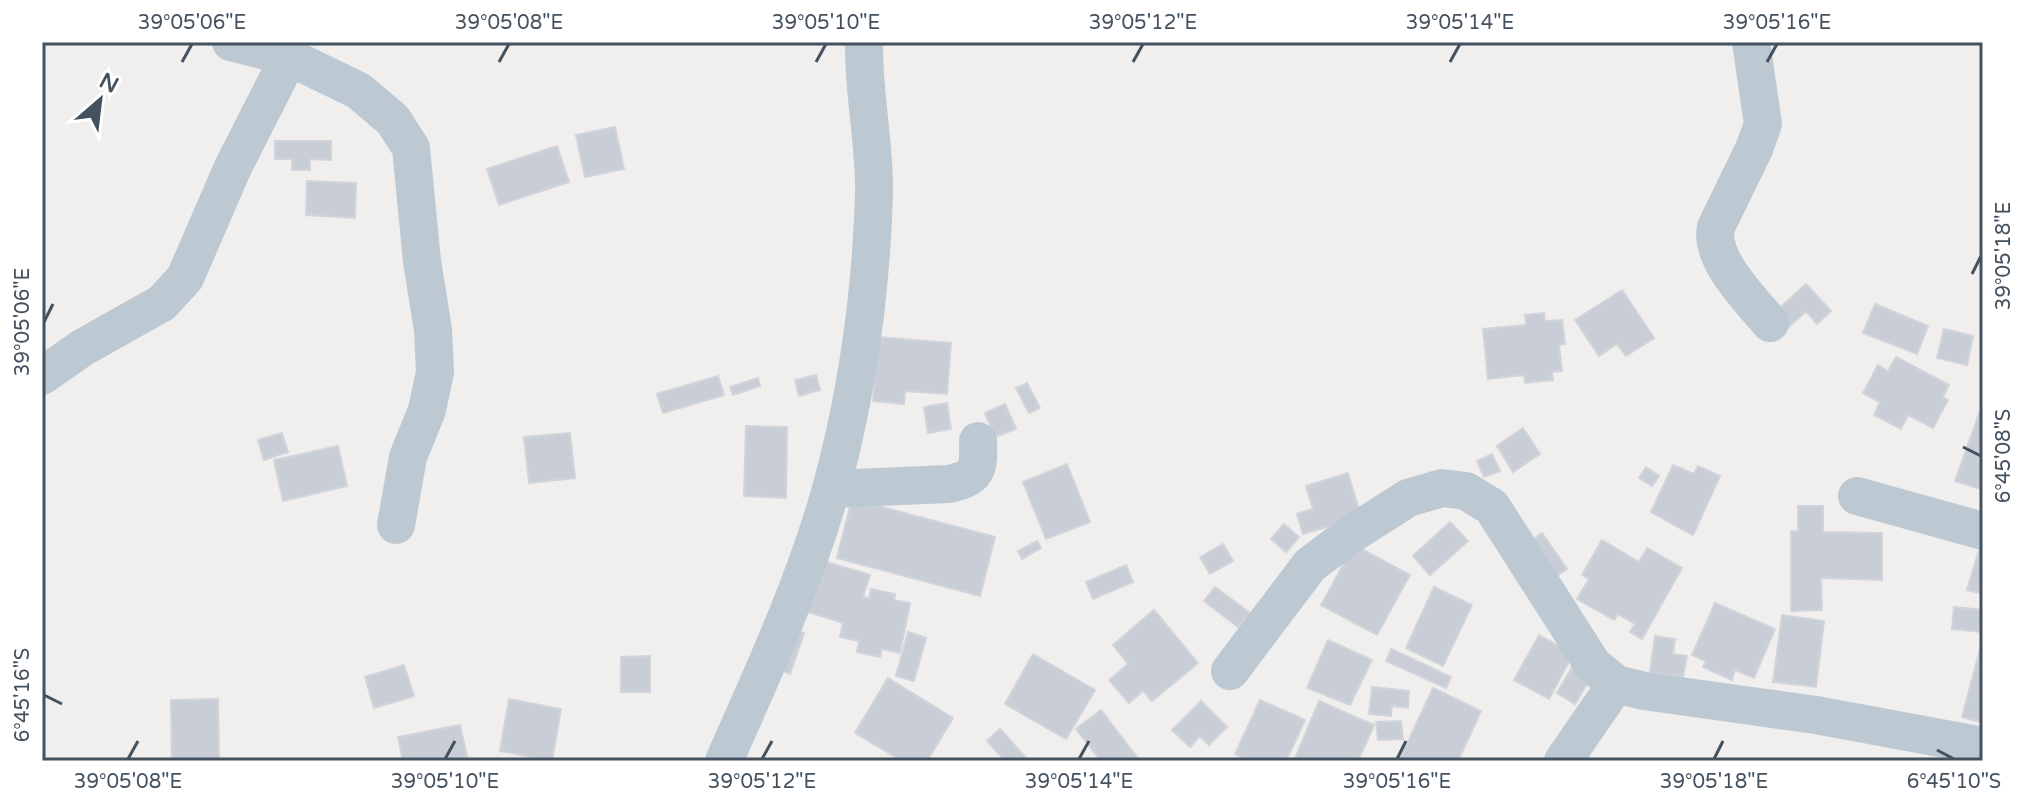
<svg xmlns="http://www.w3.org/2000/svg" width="2025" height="803" font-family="'Varela Round',sans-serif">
<rect width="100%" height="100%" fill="#f1eeee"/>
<g fill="#c9cdd5" stroke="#d1d4db" stroke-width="2">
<polygon points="615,127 624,169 585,177 576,135"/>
<polygon points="275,141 331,141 331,160 310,159 310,170 292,170 292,159 275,159"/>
<polygon points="557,146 569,182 499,205 487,169"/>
<polygon points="307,181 356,183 355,218 306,215"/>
<polygon points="1806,284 1831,311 1817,324 1806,311 1787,329 1773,314"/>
<polygon points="1622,290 1654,338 1626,356 1617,344 1599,356 1575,320"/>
<polygon points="1875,304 1928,326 1917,354 1863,333"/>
<polygon points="1544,313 1545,321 1562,320 1565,344 1559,345 1562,371 1552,372 1553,380 1525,383 1524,375 1488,379 1483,329 1526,325 1525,315"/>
<polygon points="1944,329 1973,336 1967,365 1937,358"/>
<polygon points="878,337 951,343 947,394 905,391 904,404 873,401"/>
<polygon points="1896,357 1949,385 1943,397 1948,400 1933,428 1908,415 1901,429 1874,415 1880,402 1863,393 1878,365 1888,371"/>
<polygon points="816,375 820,390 799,396 795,380"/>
<polygon points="718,376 724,395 663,413 657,394"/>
<polygon points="758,378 760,386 733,395 730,387"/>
<polygon points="1027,383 1040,408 1029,413 1016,388"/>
<polygon points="947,403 951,429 928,433 924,407"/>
<polygon points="1005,404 1016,429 995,437 985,413"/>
<polygon points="1980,411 1983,411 1983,490 1955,481"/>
<polygon points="746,426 787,427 786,498 744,496"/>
<polygon points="1523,428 1540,454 1513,472 1497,446"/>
<polygon points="282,433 288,452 264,460 258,440"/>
<polygon points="570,433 575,478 529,483 524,437"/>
<polygon points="338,446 347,486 283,501 274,460"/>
<polygon points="1492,454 1500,471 1484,477 1477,461"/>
<polygon points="1067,464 1090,522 1046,539 1023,482"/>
<polygon points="1673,465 1694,474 1698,466 1720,476 1693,535 1651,512"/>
<polygon points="1646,467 1659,476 1652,486 1639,478"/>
<polygon points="1348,473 1361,517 1303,534 1297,514 1313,509 1306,486"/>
<polygon points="852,499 995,537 980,596 837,558"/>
<polygon points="1798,506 1823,506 1823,532 1882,533 1882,580 1821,578 1822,610 1791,611 1791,531 1798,531"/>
<polygon points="1450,522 1468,541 1430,575 1413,556"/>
<polygon points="1284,524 1299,537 1286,552 1271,539"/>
<polygon points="1542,533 1567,569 1555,577 1530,542"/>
<polygon points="1602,540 1639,562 1647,548 1682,568 1642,639 1630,632 1635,624 1618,614 1614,620 1577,599 1589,579 1582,575"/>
<polygon points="1037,541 1041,548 1022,559 1018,551"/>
<polygon points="1223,544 1233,561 1210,574 1200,557"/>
<polygon points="1354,545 1410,575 1377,635 1321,605"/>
<polygon points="1980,547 1983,548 1983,594 1967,590"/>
<polygon points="817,559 870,575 863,597 869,598 871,589 895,594 894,600 910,603 900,653 882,649 880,657 857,652 859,641 840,637 843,623 802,610"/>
<polygon points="1126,565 1133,582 1093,599 1086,582"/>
<polygon points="1215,587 1250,613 1238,627 1204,601"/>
<polygon points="1434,587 1472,605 1443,666 1406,648"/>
<polygon points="1715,603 1775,629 1754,678 1735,670 1732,680 1703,667 1706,661 1692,655"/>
<polygon points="1954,607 1983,610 1982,632 1952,629"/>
<polygon points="1154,610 1198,663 1152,701 1143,691 1129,703 1109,680 1128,664 1113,645"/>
<polygon points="1782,615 1824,621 1816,687 1773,682"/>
<polygon points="791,628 804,633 790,674 777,669"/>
<polygon points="908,632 926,638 914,681 896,676"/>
<polygon points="1539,635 1573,654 1549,699 1514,680"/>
<polygon points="1655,636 1675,639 1673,654 1687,656 1683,677 1650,673"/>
<polygon points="1328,640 1372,660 1350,705 1307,688"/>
<polygon points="1982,642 1983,642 1983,723 1962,717"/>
<polygon points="1391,649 1451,677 1446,688 1386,661"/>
<polygon points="1033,654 1095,690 1066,739 1005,704"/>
<polygon points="650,656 650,692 621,692 621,657"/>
<polygon points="1574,664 1592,675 1575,704 1557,693"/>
<polygon points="404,665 414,696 374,708 365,677"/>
<polygon points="888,678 953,718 927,761 902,761 855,733"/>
<polygon points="1372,687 1409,691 1408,708 1392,706 1391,716 1369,714"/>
<polygon points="1433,688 1481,711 1458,761 1399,761"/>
<polygon points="218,699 219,761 172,761 171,700"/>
<polygon points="509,699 561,709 552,761 500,751"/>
<polygon points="1260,700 1305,720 1286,761 1249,761 1235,754"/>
<polygon points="1201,701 1227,727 1209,745 1200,736 1190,747 1172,730"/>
<polygon points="1319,701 1374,725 1358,761 1294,761"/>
<polygon points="1101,710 1140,761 1101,761 1076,729"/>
<polygon points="1401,721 1403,739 1378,740 1376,722"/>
<polygon points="460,725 467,756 443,761 403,761 398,737"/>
<polygon points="1000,729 1029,761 1005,761 987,741"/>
</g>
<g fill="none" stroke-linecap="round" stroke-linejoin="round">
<g stroke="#bdc9d2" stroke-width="38">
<polyline points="231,42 289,57 359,91 393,120 411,148 422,261 433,330 435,372 427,410 408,457 396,525"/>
<path d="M1751,42l12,82 -9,25 -38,78c-7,32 34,72 54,96"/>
<polyline points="42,376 82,348 162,303 185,278 233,167 289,57"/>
<path d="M831,489l118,-5c29,-6 30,-15 29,-43"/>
<polyline points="1857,496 1983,531"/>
<polyline points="1230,671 1310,565 1350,535 1408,498 1442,488 1466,491 1492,507 1593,665 1616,684 1644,691 1816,715 1983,746"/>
<path d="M724,761c39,-88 81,-179 107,-272 26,-95 40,-196 43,-295 1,-51 -11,-101 -10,-152"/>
<polyline points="1563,761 1616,684"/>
</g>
</g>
<path fill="none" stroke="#44515e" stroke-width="3" d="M182,62l10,-18M499,62l10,-18M816,62l10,-18M1133,62l10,-18M1450,62l10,-18M1767,62l10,-18M1972,274l9,-18M44,322l9,-18M1963,447l18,9M44,695l18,9M1937,750l17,9M128,759l10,-18M445,759l10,-18M762,759l10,-18M1079,759l10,-18M1397,759l9,-18M1714,759l9,-18"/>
<rect width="2025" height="803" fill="none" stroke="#ffffff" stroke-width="88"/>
<g transform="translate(100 100) rotate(28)" stroke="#ffffff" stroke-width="6" paint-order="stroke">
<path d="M0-6L14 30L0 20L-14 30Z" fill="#44515e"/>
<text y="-12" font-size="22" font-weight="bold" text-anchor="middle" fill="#44515e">N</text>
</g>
<rect x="44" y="44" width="1937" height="715" fill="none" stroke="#44515e" stroke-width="3"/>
<g font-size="20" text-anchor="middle" fill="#44515e">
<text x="192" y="29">39°05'06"E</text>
<text x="509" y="29">39°05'08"E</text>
<text x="826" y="29">39°05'10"E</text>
<text x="1143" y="29">39°05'12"E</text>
<text x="1460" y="29">39°05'14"E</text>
<text x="1777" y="29">39°05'16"E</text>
<text transform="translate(2003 256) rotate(-90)" y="7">39°05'18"E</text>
<text transform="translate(22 322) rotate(-90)" y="7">39°05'06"E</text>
<text transform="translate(2003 456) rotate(-90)" y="7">6°45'08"S</text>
<text transform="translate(22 695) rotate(-90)" y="7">6°45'16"S</text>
<text x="128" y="788">39°05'08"E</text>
<text x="445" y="788">39°05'10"E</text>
<text x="762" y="788">39°05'12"E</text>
<text x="1079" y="788">39°05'14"E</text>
<text x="1397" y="788">39°05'16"E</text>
<text x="1714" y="788">39°05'18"E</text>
<text x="1954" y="788">6°45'10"S</text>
</g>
</svg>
